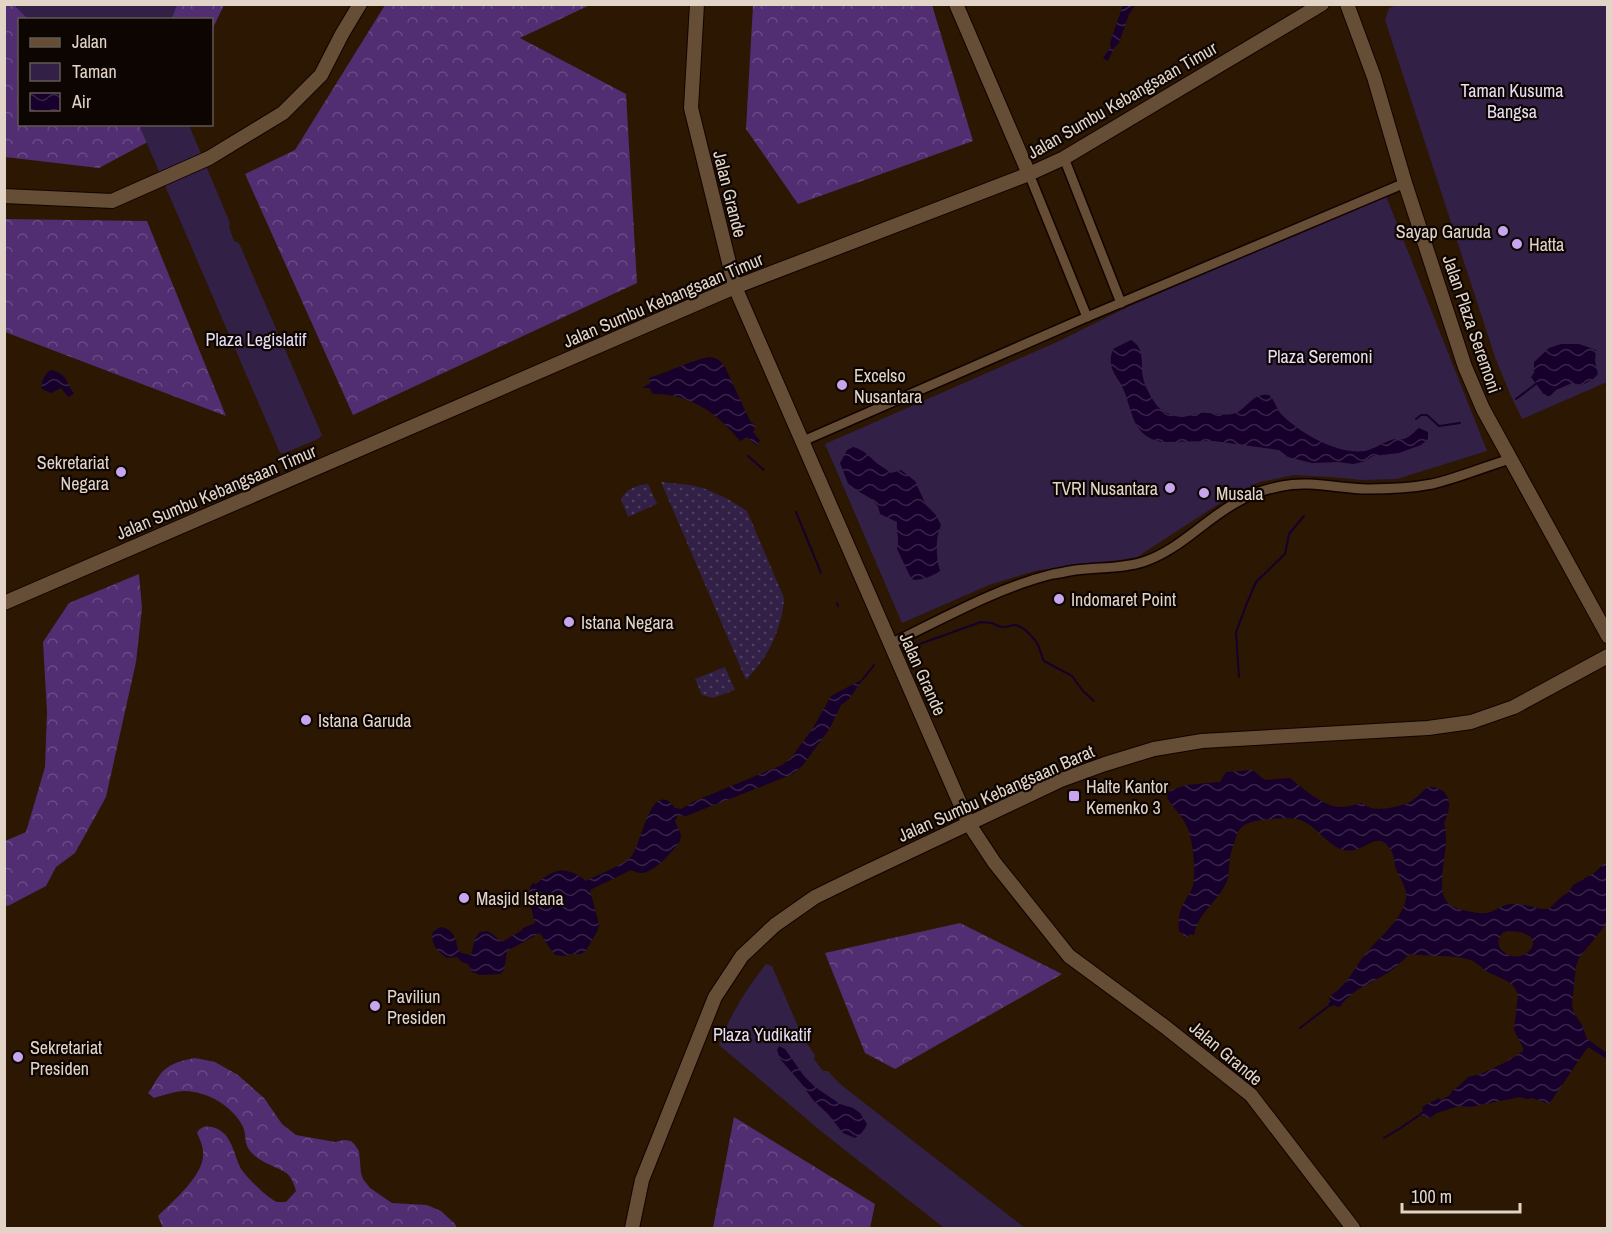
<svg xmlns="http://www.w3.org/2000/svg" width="1612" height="1233" font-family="'Archivo Narrow',sans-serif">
<defs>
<pattern id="grass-dots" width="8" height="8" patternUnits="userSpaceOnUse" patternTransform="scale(1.5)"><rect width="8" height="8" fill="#332047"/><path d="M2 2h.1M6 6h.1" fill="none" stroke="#504060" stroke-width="1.8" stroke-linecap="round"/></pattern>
<pattern id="forest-crowns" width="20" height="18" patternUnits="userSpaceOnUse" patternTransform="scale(1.5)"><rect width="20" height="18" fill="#502e71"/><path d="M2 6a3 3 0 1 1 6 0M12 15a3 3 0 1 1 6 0" fill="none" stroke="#694b84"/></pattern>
<pattern id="water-waves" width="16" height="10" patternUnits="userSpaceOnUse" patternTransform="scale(1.5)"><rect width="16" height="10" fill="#17002b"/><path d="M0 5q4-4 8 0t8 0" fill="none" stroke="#382448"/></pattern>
</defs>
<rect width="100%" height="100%" fill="#2b1702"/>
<g fill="url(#grass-dots)">
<path d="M661,482l29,3 13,3 23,10 21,13 37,87c-2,32 -16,59 -38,82z"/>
<path d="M648,484l9,20 -29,13 -7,-18c5,-10 16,-14 27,-15z"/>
<polygon points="725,667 735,690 713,698 702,695 695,679"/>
</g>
<g fill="url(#forest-crowns)">
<polygon points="5,5 224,5 212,30 212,20 20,20 20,124 163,125 157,137 99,168 5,157"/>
<polygon points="385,5 590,5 520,38 626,94 637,283 353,415 245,174 295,150"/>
<polygon points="753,5 932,5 973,141 798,204 746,129"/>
<polygon points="4,219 147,221 226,416 5,332"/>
<polygon points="139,574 142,608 136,662 106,797 75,853 56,867 46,886 8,906 5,905 5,841 26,832 45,767 47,712 43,642 69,603"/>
<polygon points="960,923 1062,974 895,1069 865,1053 825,953"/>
<path d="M195,1058l20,4 23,13 26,23 18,26 14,11 39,7 9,-2 7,1 4,4 4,6 2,22 2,6 7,9 22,15 35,2 14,6 14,13 2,4h-294l-5,-12c14,-14 44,-39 45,-60 1,-7 -3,-17 -6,-23 6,-12 24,-5 30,4 6,8 9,21 13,30 4,8 28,32 37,35 3,0 7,0 9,0l10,-11c-1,-4 -3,-9 -5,-13 -6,-10 -28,-13 -38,-24 -11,-10 -5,-18 -11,-29 -11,-20 -34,-33 -57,-34 -10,0 -21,4 -31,7l-6,-5c5,-6 7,-12 11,-17 9,-13 22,-15 36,-18z"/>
<polygon points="734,1117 875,1204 870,1228 713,1228"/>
</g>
<g fill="#332047">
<polygon points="14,5 177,5 171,20 28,19"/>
<polygon points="1397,5 1607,5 1607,382 1522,419 1510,394 1495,357 1385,20 1389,8"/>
<polygon points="139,125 189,125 230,223 229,227 234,241 239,243 322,435 318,439 285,453 280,453"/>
<polygon points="1386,196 1487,451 1397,479 1362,480 1331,477 1294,475 1260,482 1231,496 1137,557 1081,567 1038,570 989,585 902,623 825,444 1057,342 1130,306"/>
<path d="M766,964l6,2 31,72 12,17 -1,4 9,12h5l12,13 185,144h-81l-122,-96 -103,-87c11,-30 27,-56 47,-81z"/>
</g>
<g fill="url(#water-waves)" fill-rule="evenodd">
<polygon points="1123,5 1135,5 1129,14 1119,43 1114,48 1108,61 1103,58 1111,47 1110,43"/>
<path d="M1131,340c15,9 9,23 12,37 2,10 7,18 12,26 5,8 18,14 28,14 8,-1 15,-5 23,-4 9,0 23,4 32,-1 11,-7 16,-19 31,-17 6,5 7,13 12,19 19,19 56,41 84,37 9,-2 17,-8 26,-11 5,-2 9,0 13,-1 5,-1 11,-8 15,-11l9,4v7l-7,6 -22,8 -26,3 -10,6 -10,2 -15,-2 -26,1 -24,-6 -9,-7 -65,-9 -53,1c-26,-6 -28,-25 -35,-46 -6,-20 -21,-25 -13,-47z"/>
<polygon points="1561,344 1579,344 1596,350 1595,361 1598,374 1592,380 1582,385 1572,383 1556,390 1550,396 1545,396 1531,377 1534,373 1534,362 1549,348"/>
<path d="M709,357c8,1 11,3 16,10l25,54 6,5 -3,6 7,9 -4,4 -9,-8 -7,4c-22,-28 -51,-48 -88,-47l-2,-6h-6l-1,-2 7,-2 -1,-6c20,-6 40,-17 60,-21z"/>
<path d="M50,370c17,3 15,11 24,24l-6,3 -7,-9 -10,5 -9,-4c-2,-7 3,-14 8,-19z"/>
<path d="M853,447c12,3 16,10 25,17 4,3 9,6 13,9l10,-3 14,11 11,24 10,10 5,10c-6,13 -5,33 -1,46 -7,5 -18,9 -26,9l-4,-4 -13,-27c3,-12 -1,-15 0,-27l-17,-8 -2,-8 -8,-8 -21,-12 -9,-23 7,-13z"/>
<path d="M863,679l-14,20 -8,6 -11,23 -27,37 -10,9 -107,42 -8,-1 -3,6 6,14 -1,6c-7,10 -26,32 -39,32 -3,0 -7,-2 -10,-3l-41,20 9,35 -2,7 -12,20 -5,2h-10l-4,2 -10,-1 -3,-2 -13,-20 -33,18 -3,19 -4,4 -20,1 -8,-3 -4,-8 -6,-2 -5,-5 -10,1c-10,-7 -17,-14 -14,-26l7,-5c19,2 15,21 20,25 3,2 7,2 11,3l4,-16 5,-7 8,-1 14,11 20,-12 1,-2 12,-5 -7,-27 3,-11 2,-2 3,1c18,-16 30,-19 50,-3 11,-6 37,-16 45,-24 10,-10 20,-82 44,-49l6,1 14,-8 87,-36 9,-7 22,-30 18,-32z"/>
<path d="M1253,770l9,8 3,2 25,-2c12,10 33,28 49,29 7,0 16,-2 23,-4 1,1 8,5 9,5 9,3 35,-2 42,-8 6,-4 9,-9 15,-13 23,0 25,18 16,36 5,18 -1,37 -2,56 -1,21 5,28 25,32 6,1 13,3 19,2 9,-1 16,-9 26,-9 13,-1 25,6 37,5l12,-12 8,-5 4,-7 21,-12 13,-12v62l-28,35 -3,8 -4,39 2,8 8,12 5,14 20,14v6l-19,-12 -39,57 -17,-6 -5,1 -7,-2 -49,10 -12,-1 -22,7 -9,6 -3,-4 -3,2 -2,-4 3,-2 -1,-4 17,-9 2,2 9,-5 2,-4 8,-6 8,-8 13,-3 23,-11 19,-12v-3l-9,-18 4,-35c-3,-14 -17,-16 -28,-22 -7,-3 -12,-10 -19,-13 -18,-6 -42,-3 -61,-6 -6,5 -12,11 -18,16 -17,12 -41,19 -52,37h-2l-4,-2 -3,2 -3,-3 3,-3 -2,-2c3,-6 8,-7 12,-12 9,-9 15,-20 22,-30 14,-18 37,-34 43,-58 2,-9 -6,-21 -10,-30 -2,-5 -1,-11 -4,-17 -15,-28 -28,6 -51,-3 -14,-5 -23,-20 -36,-27 -8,-5 -22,-4 -31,-3 -11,1 -28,1 -34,10 -3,3 -4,8 -5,12 -2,6 -5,12 -5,18 -1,7 -1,16 -3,22 -9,22 -28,29 -33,54l-5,-1 -1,3 -5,-1 1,-3 -5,-1c-1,-11 0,-22 6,-31 2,-4 5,-8 7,-12 5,-15 1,-46 -4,-60 -5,-12 -14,-21 -21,-31l2,-7 17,-6 34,-3 6,-10zM1507,931c48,0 19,37 -2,22 -5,-4 -6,-6 -7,-12l4,-8z"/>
<path d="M779,1046l6,3 19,27 11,11 25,17 13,4 7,5 7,11c-3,7 -6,10 -12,14l-12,-5 -15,-19 -15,-14 -12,-17 -21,-24 -3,-9z"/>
</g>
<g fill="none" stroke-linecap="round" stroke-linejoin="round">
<g stroke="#17002b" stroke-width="2">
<polyline points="1516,399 1537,383"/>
<polyline points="1416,419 1421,415 1427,415 1439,426 1460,423"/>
<polyline points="748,456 764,470"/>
<polyline points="796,512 821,573"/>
<polyline points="837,603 838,606"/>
<path d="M917,645l64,-23c3,1 7,0 10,1 5,1 8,5 14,4 3,0 6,-2 9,-2 9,0 18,11 23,18 4,6 3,12 7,18l28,15 11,15 11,10"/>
<polyline points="1239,677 1236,632 1247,603 1256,582 1285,554 1289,534 1304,516"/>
<polyline points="863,679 874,665"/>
<polyline points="1300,1028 1330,1005"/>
<polyline points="1384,1138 1399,1129 1421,1114"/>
</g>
<g stroke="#130300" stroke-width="12">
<g id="street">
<polyline points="1064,158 1121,303"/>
<polyline points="1029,174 1087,317"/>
<polyline points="803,441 1087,317 1405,183"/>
<path d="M890,644c53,-25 106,-56 163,-70 8,-1 15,-3 23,-4 22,-3 45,-1 67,-8 37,-12 63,-44 96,-61 13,-8 28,-12 43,-15 28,-6 58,3 86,3 21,0 43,-1 64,-5 26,-6 52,-17 78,-25"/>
</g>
</g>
<g stroke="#130300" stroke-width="16">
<g id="secondary">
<polyline points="697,4 691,108 735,287 969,824 994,862 1069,956 1164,1026 1251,1095 1353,1228"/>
<polyline points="956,4 1029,174"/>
<polyline points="1347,4 1374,77 1405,183 1465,367 1483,409 1608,636"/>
<polyline points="4,196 112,201 209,158 283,113 321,75 342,34 360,4"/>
<polyline points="4,603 735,287 1029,174 1064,158 1322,4"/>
<polyline points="632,1228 642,1180 715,997 742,956 775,925 815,897 860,875 1061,780 1105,764 1154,749 1202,741 1428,728 1471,722 1514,707 1608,656"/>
</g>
</g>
<use href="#street" stroke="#654d36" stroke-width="9"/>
<use href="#secondary" stroke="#654d36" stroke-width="14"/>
</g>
<g fill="#c7a6ef" stroke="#0d0501" stroke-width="2">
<circle cx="1503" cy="231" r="6"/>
<circle cx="1517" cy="244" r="6"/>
<circle cx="842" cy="385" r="6"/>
<circle cx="121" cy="472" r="6"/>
<circle cx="1170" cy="488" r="6"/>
<circle cx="1204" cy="493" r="6"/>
<circle cx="1059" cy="599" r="6"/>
<circle cx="569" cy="622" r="6"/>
<circle cx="306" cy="720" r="6"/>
<rect x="1068" y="790" width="12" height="12" rx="3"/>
<circle cx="464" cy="898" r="6"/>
<circle cx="375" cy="1006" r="6"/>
<circle cx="18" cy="1057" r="6"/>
</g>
<g text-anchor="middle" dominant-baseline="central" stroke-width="4.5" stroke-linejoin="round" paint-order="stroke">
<g font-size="18" fill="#e6def2" stroke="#0d0501">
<text x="1512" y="90">Taman Kusuma<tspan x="1512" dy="21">Bangsa</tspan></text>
<text x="256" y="339">Plaza Legislatif</text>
<text x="1320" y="356">Plaza Seremoni</text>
<text x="762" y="1034">Plaza Yudikatif</text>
</g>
<g font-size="18" fill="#e2d4c7" stroke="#0d0501">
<text transform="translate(1122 100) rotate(-30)">Jalan Sumbu Kebangsaan Timur</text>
<text transform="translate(730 194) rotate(76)">Jalan Grande</text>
<text transform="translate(663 300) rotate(-23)">Jalan Sumbu Kebangsaan Timur</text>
<text transform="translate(1472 324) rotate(71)">Jalan Plaza Seremoni</text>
<text transform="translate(216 492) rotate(-23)">Jalan Sumbu Kebangsaan Timur</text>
<text transform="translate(923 674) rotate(66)">Jalan Grande</text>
<text transform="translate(996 793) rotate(-24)">Jalan Sumbu Kebangsaan Barat</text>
<text transform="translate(1226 1053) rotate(40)">Jalan Grande</text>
</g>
<g font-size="18" fill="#e2d4c7" stroke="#0d0501" text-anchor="start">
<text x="1491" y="231" text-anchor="end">Sayap Garuda</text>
<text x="1529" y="244">Hatta</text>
<text x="854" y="375">Excelso<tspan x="854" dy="21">Nusantara</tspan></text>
<text x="109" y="462" text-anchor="end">Sekretariat<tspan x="109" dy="21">Negara</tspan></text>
<text x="1158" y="488" text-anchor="end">TVRI Nusantara</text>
<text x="1216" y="493">Musala</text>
<text x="1071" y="599">Indomaret Point</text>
<text x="581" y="622">Istana Negara</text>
<text x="318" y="720">Istana Garuda</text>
<text x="1086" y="786">Halte Kantor<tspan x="1086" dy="21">Kemenko 3</tspan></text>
<text x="476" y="898">Masjid Istana</text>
<text x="387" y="996">Paviliun<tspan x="387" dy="21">Presiden</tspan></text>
<text x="30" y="1047">Sekretariat<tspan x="30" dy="21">Presiden</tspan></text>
</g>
</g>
<rect width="1612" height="1233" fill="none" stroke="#e2d4c7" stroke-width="12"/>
<rect x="18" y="18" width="195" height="108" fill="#0d0501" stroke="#625850" stroke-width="1.5"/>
<rect x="30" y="38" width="30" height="9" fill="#654d36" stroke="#625850" stroke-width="1.5"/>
<text x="72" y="48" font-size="18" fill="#e2d4c7">Jalan</text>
<rect x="30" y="63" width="30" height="18" fill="#332047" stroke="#625850" stroke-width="1.5"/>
<text x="72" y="78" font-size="18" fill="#e2d4c7">Taman</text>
<rect x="30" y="93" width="30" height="18" fill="url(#water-waves)" stroke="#625850" stroke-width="1.5"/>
<text x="72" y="108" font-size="18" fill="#e2d4c7">Air</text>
<path d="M1402 1203v9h118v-9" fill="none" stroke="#e2d4c7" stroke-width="3"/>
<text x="1411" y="1203" font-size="18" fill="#e2d4c7" stroke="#0d0501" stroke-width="4.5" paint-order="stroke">100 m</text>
</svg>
